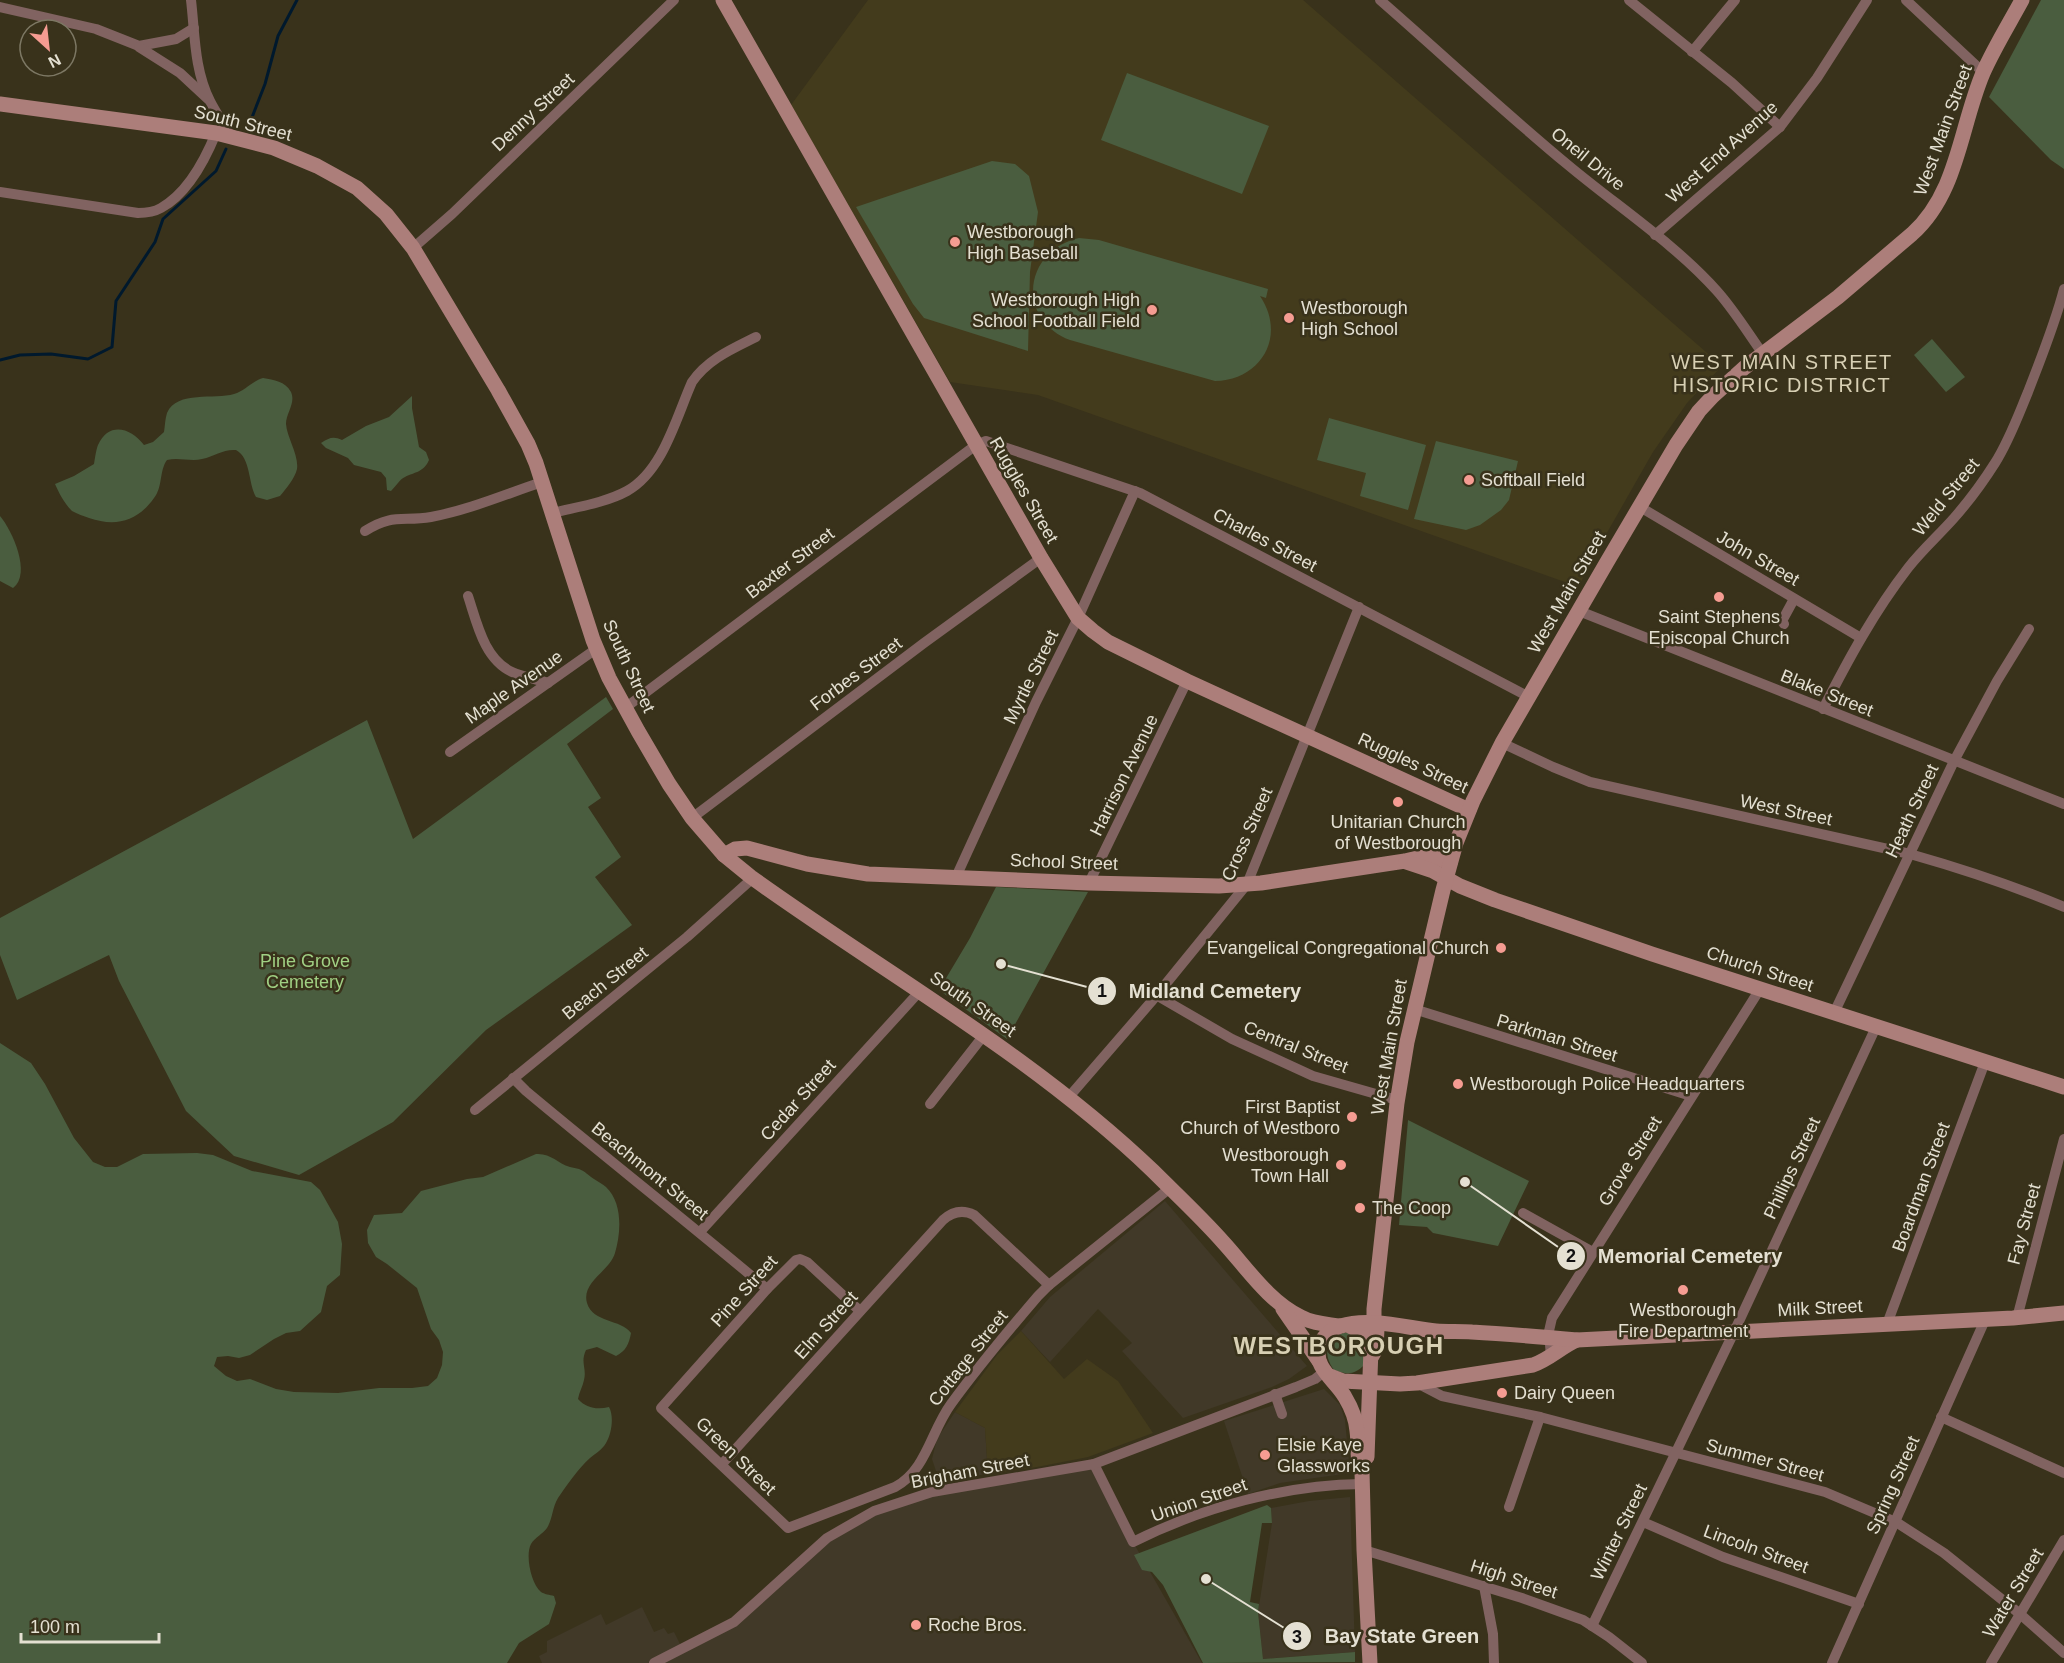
<svg xmlns="http://www.w3.org/2000/svg" width="2064" height="1663" font-family="Arial,sans-serif">
<rect width="100%" height="100%" fill="#39321b"/>
<g fill="#413928">
<polygon points="1165,1201 1307,1366 1289,1379 1272,1387 1183,1418 1122,1351 1132,1343 1098,1309 1050,1362 1021,1331 1050,1297"/>
<polygon points="1324,1389 1340,1405 1345,1420 1350,1473 1280,1483 1248,1494 1224,1421"/>
<polygon points="955,1412 985,1428 988,1474 948,1479 936,1471 932,1459 937,1439"/>
<polygon points="1094,1464 1133,1542 1202,1663 542,1663 539,1656 547,1652 547,1641 601,1614 606,1625 642,1607 654,1632 664,1628 668,1634 674,1632 682,1648 734,1622 827,1538 874,1511 932,1492"/>
<polygon points="1350,1497 1355,1652 1263,1659 1258,1612 1272,1523 1271,1508 1309,1501"/>
</g>
<g fill="#433b1c">
<polygon points="868,0 1303,0 1722,366 1687,403 1653,452 1588,566 1579,587 1038,395 950,382 791,105"/>
<polygon points="1021,1331 1064,1379 1087,1359 1118,1381 1153,1433 1088,1457 1037,1467 988,1474 985,1428 955,1412 997,1355"/>
</g>
<g fill="#4a5d3f">
<polygon points="2041,0 2064,0 2064,169 2051,160 1989,97"/>
<polygon points="1127,73 1269,126 1242,194 1101,140"/>
<polygon points="992,161 1015,164 1029,176 1038,212 1030,272 1028,351 924,318 913,304 856,207"/>
<path d="M1079,238l20,2 169,49 -2,9 -6,-2c27,40 1,84 -45,85l-145,-41c-54,-21 -47,-89 9,-102z"/>
<polygon points="1932,339 1965,377 1946,392 1914,355"/>
<path d="M263,378c11,2 22,3 28,14 5,11 -5,21 -5,32 1,14 13,31 11,45 -2,9 -11,20 -17,27l-13,4 -11,-3c-8,-14 -5,-39 -20,-47 -13,-1 -21,6 -34,9 -11,3 -23,-2 -35,1 -8,11 -4,27 -13,38 -17,24 -39,29 -65,20 -5,-2 -12,-4 -17,-7 -8,-8 -13,-18 -17,-27l19,-8 20,-12c1,-6 2,-14 4,-19 11,-24 33,-17 46,0l9,-3 11,-10c1,-6 1,-13 3,-19 10,-23 48,-13 67,-19 11,-3 18,-13 29,-16z"/>
<path d="M412,396v12l7,39 7,5 3,8c-5,12 -14,12 -24,17 -5,2 -9,9 -14,14l-4,-1 -1,-12 -5,-6 -27,-7 -6,-7 -22,-10 -5,-5c8,-5 12,-7 21,-3l24,-14 23,-9z"/>
<polygon points="1329,418 1426,445 1408,510 1360,496 1366,473 1317,460"/>
<polygon points="1436,441 1518,461 1509,500 1501,510 1480,525 1466,530 1414,519"/>
<path d="M0,516c12,14 32,58 13,72l-13,-7z"/>
<polygon points="606,697 613,709 567,744 601,798 588,807 621,857 595,877 632,925 486,1030 393,1122 299,1175 234,1156 186,1111 119,981 109,955 17,1000 0,955 0,918 367,720 413,839"/>
<polygon points="996,887 1088,892 1007,1039 939,990 970,938"/>
<path d="M0,1043l31,20 14,21 29,54 19,24 12,5h12l26,-13 54,-1 16,2 39,16 59,11 9,8 18,32 4,22 -2,31 -13,11 -6,26 -21,19 -14,2 -12,6 -24,16 -11,3 -11,-2 -11,1 -3,9 12,10 11,5 13,-2 26,10 18,3 44,1 41,-5h33l16,-2 9,-8 5,-13 1,-13 -4,-12 -8,-11 -14,-41 -30,-24 -11,-7 -8,-14 -1,-13 7,-15 28,-2 19,-22 46,-12 16,-2 53,-23c15,-1 21,9 34,13 3,1 6,1 9,2 6,2 10,7 15,10 4,3 9,5 12,8 17,16 15,46 9,66 -5,18 -34,29 -28,50 6,20 34,16 44,30 -2,11 -5,18 -15,23l-19,-9 -11,3c-6,13 1,18 -2,30 -1,6 -5,12 -6,19 8,9 19,11 31,8 5,9 3,26 -3,36 -4,7 -10,10 -16,15 -12,11 -23,27 -32,40 -6,10 -5,20 -11,30 -4,6 -12,9 -16,16 -6,11 0,40 10,48 3,2 9,3 13,4l2,7 -7,21 -30,19 -12,20h-507z"/>
<polygon points="1408,1120 1529,1181 1498,1246 1433,1233 1427,1227 1399,1225"/>
<path d="M1343,1333h6l16,9v22c-10,11 -18,11 -31,6 -11,-15 -9,-30 9,-37z"/>
<polygon points="1267,1505 1271,1508 1272,1523 1262,1523 1250,1602 1259,1604 1258,1612 1263,1659 1355,1652 1355,1662 1203,1663 1163,1585 1152,1572 1142,1570 1134,1555"/>
</g>
<g fill="none" stroke-linecap="round" stroke-linejoin="round">
<g stroke="#00192d" stroke-width="3">
<polyline points="249,125 265,84 278,36 297,0"/>
<polyline points="0,360 20,355 51,354 88,359 112,347 116,301 155,242 163,219 216,171 226,149"/>
</g>
<g stroke="#816361" stroke-width="10">
<path d="M191,0c4,34 3,69 19,101 6,12 14,23 21,36"/>
<path d="M1380,0c63,55 124,112 188,165 49,41 107,79 149,126 17,19 31,42 46,63"/>
<polyline points="1629,0 1732,83 1780,127"/>
<polyline points="1906,0 1984,73"/>
<polyline points="0,7 96,29 139,46 176,39 194,28"/>
<polyline points="139,47 180,73 208,99"/>
<polyline points="1692,52 1735,0"/>
<path d="M0,192l138,21c7,0 16,-1 23,-5 27,-15 44,-48 55,-75"/>
<polyline points="1655,235 1780,127 1817,78 1867,0"/>
<polyline points="413,248 452,214 674,0"/>
<polyline points="1640,507 1861,638"/>
<path d="M552,513c24,-6 53,-10 75,-22 36,-20 49,-73 65,-109 16,-23 40,-33 64,-45"/>
<path d="M365,531c28,-18 38,-9 66,-14 38,-7 75,-23 111,-35"/>
<path d="M468,596c9,27 16,63 44,76 11,5 24,7 36,11"/>
<polyline points="1579,611 2064,804"/>
<polyline points="1784,624 1782,621 1794,599"/>
<polyline points="625,708 976,445 986,441 1140,493 1529,697"/>
<path d="M1823,709c25,-49 51,-97 85,-141 14,-18 31,-33 46,-50 15,-17 29,-36 41,-55 14,-22 23,-47 33,-71 13,-34 27,-68 36,-103"/>
<path d="M1502,743l51,24 37,15 320,72c53,15 104,32 154,53"/>
<polyline points="450,752 596,649"/>
<polyline points="692,818 924,643 1041,558"/>
<polyline points="956,877 1036,702 1078,618 1135,491"/>
<polyline points="1089,883 1187,681"/>
<polyline points="1156,995 1232,1039 1313,1076 1397,1100"/>
<polyline points="1414,1009 1691,1096"/>
<polyline points="1834,1013 1954,761 1997,681 2029,629"/>
<path d="M513,1078l13,13c80,67 162,131 241,198"/>
<polyline points="1068,1098 1151,1002 1247,884 1359,607"/>
<polyline points="930,1104 984,1035"/>
<polyline points="475,1110 687,937 753,878"/>
<polyline points="1523,1213 1593,1252"/>
<polyline points="700,1232 920,991"/>
<path d="M860,1311l-53,-49 -7,-3 -4,1 -29,29 -106,119 127,120 107,-41c31,-16 36,-56 56,-83 27,-37 57,-73 87,-108l11,-11 121,-97"/>
<polyline points="2017,1318 2064,1139"/>
<polyline points="1887,1324 1985,1062"/>
<polyline points="1551,1358 1549,1331 1552,1318 1760,989"/>
<polyline points="1417,1383 1442,1396 1540,1417 1825,1492 1896,1522 1944,1553 2020,1614 2064,1653"/>
<polyline points="1275,1394 1282,1414"/>
<polyline points="1941,1417 2064,1473"/>
<path d="M722,1464l221,-244c9,-8 19,-11 31,-5l75,70"/>
<path d="M1094,1464l39,78c70,-35 151,-57 229,-58"/>
<polyline points="1509,1507 1540,1417"/>
<polyline points="1643,1522 1723,1557 1859,1604"/>
<polyline points="1364,1550 1522,1598 1583,1620 1609,1637 1642,1663"/>
<polyline points="1484,1586 1493,1634 1494,1663"/>
<polyline points="1592,1626 1734,1332 1876,1027"/>
<polyline points="654,1663 734,1622 827,1538 874,1511 932,1492 1094,1464 1296,1387 1315,1379 1325,1371"/>
<polyline points="1832,1663 1985,1320"/>
<polyline points="1991,1663 2064,1540"/>
</g>
<g stroke="#ac7e7a" stroke-width="15">
<polyline points="723,0 1041,558 1078,618 1093,631 1108,642 1187,681 1469,810"/>
<path d="M0,104l216,29 58,15 43,18 40,22 29,26 27,34 85,142 30,54 8,19 57,177 16,38 29,53 31,53 23,34 32,37 27,22c135,97 281,178 402,294 23,23 48,46 70,71 23,25 46,60 78,75 12,7 26,7 39,9"/>
<path d="M724,855l11,-6 12,-1 60,16 61,10 221,9 130,3 42,-3 144,-22c20,-5 26,-7 45,2"/>
<polyline points="1406,862 1433,871 1460,886 1495,900 1652,954 2064,1087"/>
<polyline points="1283,1309 1319,1361"/>
<polyline points="1348,1325 1364,1334 1371,1349 1367,1457"/>
<path d="M1372,1356l4,-7 1,-20 -3,-6v-14l9,-82 14,-124 10,-61 36,-152 13,-47 17,-42 29,-58 105,-181 69,-117 23,-34 14,-15 31,-28 94,-71 74,-63c46,-41 48,-107 71,-161 11,-25 26,-49 39,-73"/>
<path d="M1330,1376l13,5 57,3 17,-1 116,-18c17,-6 28,-18 44,-25"/>
<path d="M1370,1663l-6,-113 -2,-79c-6,-13 -3,-26 -5,-40 -1,-12 -6,-24 -12,-34 -9,-16 -32,-30 -26,-50 3,-10 13,-19 22,-21 28,-9 66,2 95,5 12,1 24,0 36,1 35,2 70,5 105,8l436,-22 51,-5"/>
</g>
</g>
<g fill="#f59c92" stroke="#39321b" stroke-width="2">
<circle cx="955" cy="242" r="6"/>
<circle cx="1152" cy="310" r="6"/>
<circle cx="1289" cy="318" r="6"/>
<circle cx="1469" cy="480" r="6"/>
<circle cx="1719" cy="597" r="6"/>
<circle cx="1398" cy="802" r="6"/>
<circle cx="1501" cy="948" r="6"/>
<circle cx="1458" cy="1084" r="6"/>
<circle cx="1352" cy="1117" r="6"/>
<circle cx="1341" cy="1165" r="6"/>
<circle cx="1360" cy="1208" r="6"/>
<circle cx="1683" cy="1290" r="6"/>
<circle cx="1502" cy="1393" r="6"/>
<circle cx="1265" cy="1455" r="6"/>
<circle cx="916" cy="1625" r="6"/>
</g>
<g text-anchor="middle" dominant-baseline="central" stroke-width="5" stroke-linejoin="round" paint-order="stroke">
<g font-size="18" fill="#e4e0d2" stroke="#39321b">
<text transform="translate(533 112) rotate(-43)">Denny Street</text>
<text transform="translate(243 123) rotate(14)">South Street</text>
<text transform="translate(1943 130) rotate(-70)">West Main Street</text>
<text transform="translate(1722 152) rotate(-42)">West End Avenue</text>
<text transform="translate(1588 159) rotate(39)">Oneil Drive</text>
<text transform="translate(1024 490) rotate(60)">Ruggles Street</text>
<text transform="translate(1946 497) rotate(-51)">Weld Street</text>
<text transform="translate(1265 540) rotate(28)">Charles Street</text>
<text transform="translate(1758 558) rotate(30)">John Street</text>
<text transform="translate(790 563) rotate(-37)">Baxter Street</text>
<text transform="translate(1567 592) rotate(-60)">West Main Street</text>
<text transform="translate(629 666) rotate(65)">South Street</text>
<text transform="translate(856 674) rotate(-37)">Forbes Street</text>
<text transform="translate(1031 677) rotate(-64)">Myrtle Street</text>
<text transform="translate(514 687) rotate(-35)">Maple Avenue</text>
<text transform="translate(1827 693) rotate(22)">Blake Street</text>
<text transform="translate(1413 763) rotate(25)">Ruggles Street</text>
<text transform="translate(1124 775) rotate(-64)">Harrison Avenue</text>
<text transform="translate(1786 810) rotate(12)">West Street</text>
<text transform="translate(1912 811) rotate(-65)">Heath Street</text>
<text transform="translate(1247 834) rotate(-66)">Cross Street</text>
<text transform="translate(1064 862) rotate(2)">School Street</text>
<text transform="translate(1760 969) rotate(18)">Church Street</text>
<text transform="translate(605 983) rotate(-39)">Beach Street</text>
<text transform="translate(973 1004) rotate(35)">South Street</text>
<text transform="translate(1557 1038) rotate(17)">Parkman Street</text>
<text transform="translate(1296 1047) rotate(22)">Central Street</text>
<text transform="translate(1389 1047) rotate(-80)">West Main Street</text>
<text transform="translate(798 1100) rotate(-48)">Cedar Street</text>
<text transform="translate(1630 1161) rotate(-58)">Grove Street</text>
<text transform="translate(1792 1168) rotate(-65)">Phillips Street</text>
<text transform="translate(650 1171) rotate(39)">Beachmont Street</text>
<text transform="translate(1921 1187) rotate(-70)">Boardman Street</text>
<text transform="translate(2024 1224) rotate(-75)">Fay Street</text>
<text transform="translate(744 1291) rotate(-48)">Pine Street</text>
<text transform="translate(1820 1308) rotate(-3)">Milk Street</text>
<text transform="translate(826 1325) rotate(-48)">Elm Street</text>
<text transform="translate(968 1358) rotate(-52)">Cottage Street</text>
<text transform="translate(736 1456) rotate(44)">Green Street</text>
<text transform="translate(1765 1460) rotate(15)">Summer Street</text>
<text transform="translate(970 1471) rotate(-11)">Brigham Street</text>
<text transform="translate(1893 1485) rotate(-66)">Spring Street</text>
<text transform="translate(1199 1500) rotate(-19)">Union Street</text>
<text transform="translate(1619 1532) rotate(-64)">Winter Street</text>
<text transform="translate(1756 1549) rotate(20)">Lincoln Street</text>
<text transform="translate(1514 1579) rotate(18)">High Street</text>
<text transform="translate(2013 1593) rotate(-59)">Water Street</text>
</g>
<g font-size="18" fill="#e4e0d2" stroke="#39321b" text-anchor="start">
<text x="967" y="232">Westborough<tspan x="967" dy="21">High Baseball</tspan></text>
<text x="1140" y="300" text-anchor="end">Westborough High<tspan x="1140" dy="21">School Football Field</tspan></text>
<text x="1301" y="308">Westborough<tspan x="1301" dy="21">High School</tspan></text>
<text x="1481" y="480">Softball Field</text>
<text x="1719" y="617" text-anchor="middle">Saint Stephens<tspan x="1719" dy="21">Episcopal Church</tspan></text>
<text x="1398" y="822" text-anchor="middle">Unitarian Church<tspan x="1398" dy="21">of Westborough</tspan></text>
<text x="1489" y="948" text-anchor="end">Evangelical Congregational Church</text>
<text x="1470" y="1084">Westborough Police Headquarters</text>
<text x="1340" y="1107" text-anchor="end">First Baptist<tspan x="1340" dy="21">Church of Westboro</tspan></text>
<text x="1329" y="1155" text-anchor="end">Westborough<tspan x="1329" dy="21">Town Hall</tspan></text>
<text x="1372" y="1208">The Coop</text>
<text x="1683" y="1310" text-anchor="middle">Westborough<tspan x="1683" dy="21">Fire Department</tspan></text>
<text x="1514" y="1393">Dairy Queen</text>
<text x="1277" y="1445">Elsie Kaye<tspan x="1277" dy="21">Glassworks</tspan></text>
<text x="928" y="1625">Roche Bros.</text>
</g>
<g font-size="18" fill="#a0d083" stroke="#39321b">
<text x="305" y="961">Pine Grove<tspan x="305" dy="21">Cemetery</tspan></text>
</g>
<g font-size="20" letter-spacing="1.5" fill="#d8d0b4" stroke="#39321b">
<text x="1782" y="362">WEST MAIN STREET<tspan x="1782" dy="23">HISTORIC DISTRICT</tspan></text>
</g>
<g font-size="24" font-weight="bold" letter-spacing="1.5" fill="#d8d0b4" stroke="#39321b">
<text x="1339" y="1345">WESTBOROUGH</text>
</g>
</g>
<path fill="none" stroke="#e4e0d2" stroke-width="2" d="M1001 964L1102 991M1465 1182L1571 1256M1206 1579L1297 1636"/>
<g fill="#e4e0d2" stroke="#39321b" stroke-width="2">
<circle cx="1001" cy="964" r="6"/>
<circle cx="1465" cy="1182" r="6"/>
<circle cx="1206" cy="1579" r="6"/>
<circle cx="1102" cy="991" r="15"/>
<circle cx="1571" cy="1256" r="15"/>
<circle cx="1297" cy="1636" r="15"/>
</g>
<g font-size="18" text-anchor="middle" font-weight="bold" fill="#111">
<text x="1102" y="997">1</text>
<text x="1571" y="1262">2</text>
<text x="1297" y="1643">3</text>
</g>
<g font-size="20" text-anchor="middle" font-weight="bold" fill="#e4e0d2" stroke="#39321b" stroke-width="5" stroke-linejoin="round" paint-order="stroke">
<text x="1215" y="998">Midland Cemetery</text>
<text x="1690" y="1263">Memorial Cemetery</text>
<text x="1402" y="1643">Bay State Green</text>
</g>
<g transform="translate(48 48) rotate(153)"><circle r="28" fill="#39321b" stroke="#7d7864" stroke-width="1.5"/>
<path d="M0-4.5L10 22L0 15L-10 22Z" fill="#f59c92"/>
<text y="-9" font-size="16" font-weight="bold" text-anchor="middle" fill="#e4e0d2">N</text>
</g>
<path d="M21 1633v9h138v-9" fill="none" stroke="#e4e0d2" stroke-width="3"/>
<text x="30" y="1633" font-size="18" fill="#e4e0d2" stroke="#39321b" stroke-width="4.5" paint-order="stroke">100 m</text>
</svg>
